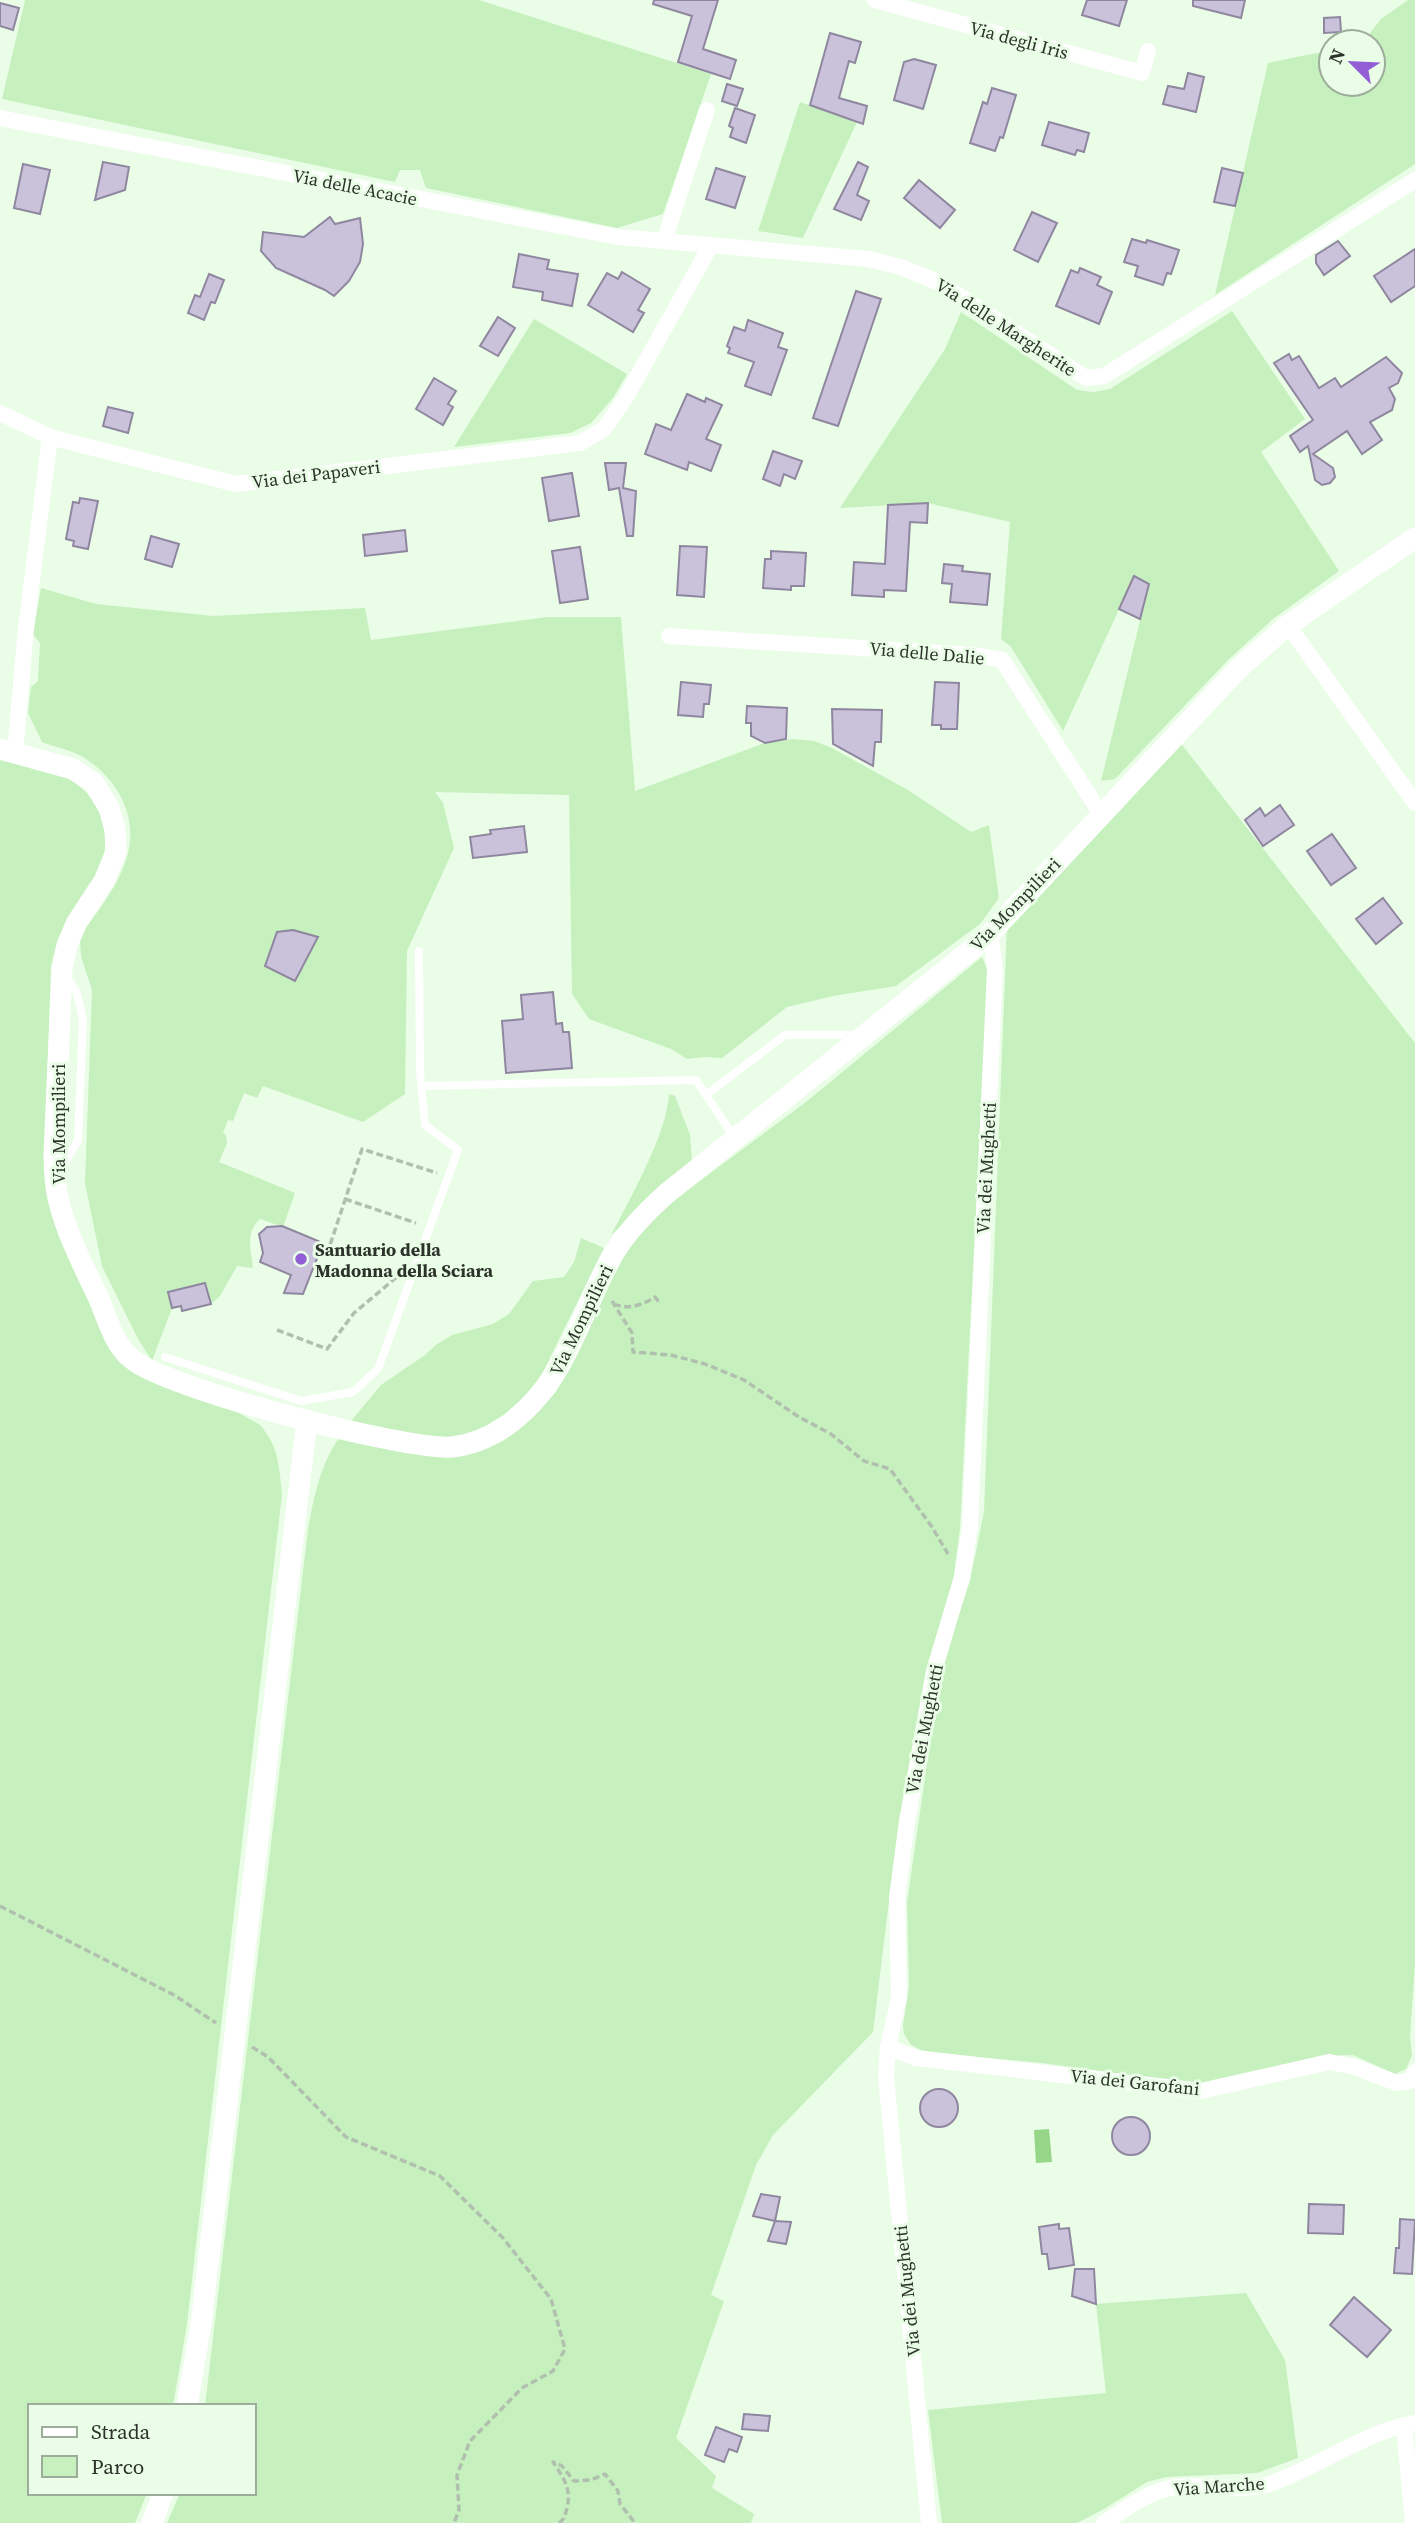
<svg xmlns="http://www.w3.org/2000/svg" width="1415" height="2523" font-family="'Source Serif 4',serif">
<rect width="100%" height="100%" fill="#eafde7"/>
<g fill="#c6f0be">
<polygon points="25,0 479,0 711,74 663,214 617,228 426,188 420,170 400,170 395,182 2,99"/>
<polygon points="1408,0 1415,0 1415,164 1215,295 1268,63 1331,50 1331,84 1373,84 1373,42 1363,42 1381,19"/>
<polygon points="800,102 857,122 803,238 758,231"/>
<polygon points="1232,311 1305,419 1261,452 1339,571 1273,619 1228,660 1115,779 1101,781 1149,584 1134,577 1063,731 1011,647 1001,639 1010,522 928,503 840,508 945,349 961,312 1077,390 1093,392 1110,389"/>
<polygon points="534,319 627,374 613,398 591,423 570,433 454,447"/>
<path d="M41,588l55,16 117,12 152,-8 6,32 177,-23h73l14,174 130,-48 28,-4 21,2 18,7 76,42 63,42 18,-7 10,73 -19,26 -84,62 -63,10 -46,11 -65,51 -17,-1 -18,2 -16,-10 -82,-30 -17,-25 -3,-199 -134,-3 8,11 11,45 -47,103 -2,143 -42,28 -100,-36 -6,12 -13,-5 -11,28 -5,-1 -5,13 3,2 1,8 -8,19 76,31 -12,34 -23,-8c-15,13 -9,31 -7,49l-16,-2 -17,30 -9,8 -6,-21 -37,9 4,16 -20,53 -14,-22 -36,-73 -17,-83 7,-193 -11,-34 -1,-15 3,-9c14,-20 31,-41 40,-64 19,-43 -1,-87 -40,-111 -12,-7 -28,-10 -41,-15l-14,-29 3,-26 7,-6 2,-38 -7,-8z"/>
<polygon points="1179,741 1415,1043 1415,1964 1410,2037 1412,2055 1406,2069 1395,2074 1353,2055 1328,2056 1200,2083 1172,2081 1042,2063 925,2052 911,2045 904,2034 903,2025 909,1987 907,1902 938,1688 944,1658 970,1581 984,1512 1007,925"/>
<path d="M0,756c21,7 47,11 67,22 36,19 48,60 30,97 -16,31 -39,55 -46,91l-6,187 61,183 154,89c19,22 19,41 22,69l-95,830 -14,82h-143v87h117l-12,30h-135z"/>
<path d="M982,957l6,14 -28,558 -7,54 -36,142 -28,176 -16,131 -100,103 -17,30 -45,130 13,6 -48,137 40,38 -4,12 42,26 -3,9h-584l13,-30h74v-87h-49l103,-877c6,-32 12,-64 31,-91l140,13 24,-10 20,-15 33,-34 72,-145 25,-28 24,-21 129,-96z"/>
<path d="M669,1094l6,2 15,39 2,26 -81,74c19,-36 56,-101 58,-141z"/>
<path d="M581,1238l23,10 -61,124c-20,34 -59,68 -100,67 -9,0 -19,-3 -27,-5 -22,-4 -43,-8 -65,-13l30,-36 44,-30 12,-11 15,-9 41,-11 16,-10 24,-33 31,-4 10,-15z"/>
<polygon points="1246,2293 1285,2360 1298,2458 1257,2473 1166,2477 1147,2482 1104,2509 1077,2523 942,2523 928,2410 1106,2393 1096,2304"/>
</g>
<polygon fill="#95d689" points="1049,2129 1052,2162 1036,2163 1034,2130"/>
<g fill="#cac1db" stroke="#8f879f" stroke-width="2">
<polygon points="654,0 718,0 703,49 736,60 730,79 678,62 692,16 653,4"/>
<polygon points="1087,0 1127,0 1119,26 1082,15"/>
<polygon points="1193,0 1245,0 1241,18 1193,6"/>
<polygon points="0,3 19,8 13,30 0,26"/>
<polygon points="1340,17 1341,32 1324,33 1324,18"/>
<polygon points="830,33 861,42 855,63 849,61 839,98 867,106 863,124 810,105"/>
<polygon points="914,59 936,65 923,109 894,100 904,62"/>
<polygon points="1188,73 1204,77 1196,112 1163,104 1168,86 1184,89"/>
<polygon points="727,84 743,89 737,106 722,101"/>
<polygon points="992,88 1016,95 1003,138 1000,137 995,151 970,143 983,102 987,104"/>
<polygon points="735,108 755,115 746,143 730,137 733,128 729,126"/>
<polygon points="1049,122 1089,133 1084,152 1077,150 1075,155 1042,145"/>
<polygon points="103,162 129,167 125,190 95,200"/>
<polygon points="858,162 868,167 857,195 869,201 861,220 834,209"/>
<polygon points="23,164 50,170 40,214 14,208"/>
<polygon points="716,168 745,177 735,208 706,199"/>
<polygon points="1222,168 1243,173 1235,206 1214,202"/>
<polygon points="919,180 955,210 940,228 904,198"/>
<polygon points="1032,212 1057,223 1038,262 1014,250"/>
<polygon points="330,217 335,224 360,218 363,244 360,262 349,281 334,296 325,290 276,268 261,251 263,232 304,237"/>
<polygon points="1132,239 1146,243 1147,240 1179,250 1171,274 1167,273 1163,285 1135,276 1138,266 1124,262"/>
<polygon points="1338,241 1350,256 1324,275 1316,263 1316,255"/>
<polygon points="1415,249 1415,286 1391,302 1374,276"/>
<polygon points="519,254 549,260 547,269 578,274 572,306 542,300 543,292 513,287"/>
<polygon points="1080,268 1101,277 1097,285 1112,292 1099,324 1056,306 1071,270 1078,273"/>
<polygon points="622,272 650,289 638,310 644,313 633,332 588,305 607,273 618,279"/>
<polygon points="209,274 224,280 215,303 211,302 204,320 188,313 195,295 200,297"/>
<polygon points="856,291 881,299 838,426 813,418"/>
<polygon points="498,317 515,328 498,356 480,346"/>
<polygon points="748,320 783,333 778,347 787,350 771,395 745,386 754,362 728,353 730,348 727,346 734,327 745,331"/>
<polygon points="1289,354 1292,360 1299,356 1319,388 1335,378 1341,387 1386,357 1402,373 1398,383 1389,388 1395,399 1392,410 1370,422 1382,440 1362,454 1347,431 1313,454 1333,468 1335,477 1330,483 1322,485 1315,480 1308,446 1300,452 1290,436 1313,420 1274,363"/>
<polygon points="434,378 456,391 448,404 453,407 443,425 416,409"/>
<polygon points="687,394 705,402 706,398 722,405 706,439 721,445 711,471 689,462 687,470 645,454 656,424 671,430"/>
<polygon points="108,407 133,413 128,433 103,426"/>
<polygon points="773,451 802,461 795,479 784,474 780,486 763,479"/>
<polygon points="605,463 626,463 623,488 636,491 633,536 627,536 619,488 609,490"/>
<polygon points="572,473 579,516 549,521 542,478"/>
<polygon points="80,498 98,501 88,549 73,546 74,541 66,539 73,502 79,503"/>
<polygon points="928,503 927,523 910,522 906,591 884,590 884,597 852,595 854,562 885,564 888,505"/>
<polygon points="405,530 407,551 365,556 363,535"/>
<polygon points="151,536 179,544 172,567 145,559"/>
<polygon points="680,546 707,547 704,597 677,595"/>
<polygon points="580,547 588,599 560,603 552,551"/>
<polygon points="771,551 806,553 804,586 791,586 791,590 763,588 765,559 771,559"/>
<polygon points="944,564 963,566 962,571 990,574 987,605 950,602 952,584 942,583"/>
<polygon points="1134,576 1149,584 1140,619 1119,609"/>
<polygon points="681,682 711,685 709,704 704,704 703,717 678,715"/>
<polygon points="935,682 959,683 957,729 941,729 941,725 932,725"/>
<polygon points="747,706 787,708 786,739 765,743 751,736 751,723 746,723"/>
<polygon points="832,709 882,710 881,742 875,742 873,766 833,744"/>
<polygon points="1280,805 1294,825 1263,846 1245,820 1260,808 1265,816"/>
<polygon points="524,826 527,852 473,858 470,837 491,834 490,830"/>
<polygon points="1332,834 1356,868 1331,885 1307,851"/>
<polygon points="1383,898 1402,923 1376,944 1356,919"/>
<polygon points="293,930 318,937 295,981 265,966 277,932"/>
<polygon points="553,992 556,1024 562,1023 563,1032 569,1032 572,1068 506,1073 502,1021 523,1019 521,995"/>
<polygon points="282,1226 323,1243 303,1294 284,1293 291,1275 260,1262 263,1253 259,1234 267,1227"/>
<polygon points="205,1283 211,1304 182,1311 181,1306 172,1308 168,1292"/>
<circle cx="939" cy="2108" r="19"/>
<circle cx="1131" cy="2136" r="19"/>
<polygon points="761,2194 780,2197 775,2221 753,2216"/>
<polygon points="1309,2204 1344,2205 1343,2234 1308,2233"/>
<polygon points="1400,2219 1415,2220 1412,2274 1394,2273 1396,2248 1399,2248"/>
<polygon points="775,2221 791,2222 786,2244 768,2241"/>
<polygon points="1059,2224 1059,2229 1069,2228 1074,2265 1049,2269 1047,2254 1042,2254 1039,2227"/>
<polygon points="1075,2269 1094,2269 1096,2304 1072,2296"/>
<polygon points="1354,2297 1391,2330 1367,2357 1330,2325"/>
<polygon points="744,2414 770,2416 768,2431 742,2429"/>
<polygon points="716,2427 742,2437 737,2452 729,2449 724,2462 705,2455"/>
</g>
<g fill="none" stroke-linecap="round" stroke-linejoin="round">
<g stroke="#b1c0ae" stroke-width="3.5" stroke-dasharray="7 3.5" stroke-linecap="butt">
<polyline points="345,1199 416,1223"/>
<polyline points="319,1254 326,1257 362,1149 437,1173"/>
<polyline points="612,1301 632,1333 633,1352 671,1355 705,1364 744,1380 799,1417 831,1434 864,1461 890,1469 932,1527 948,1554"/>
<path d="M614,1304c14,6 29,1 41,-7l4,5"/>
<polyline points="277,1330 327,1349 354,1313 398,1276"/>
<polyline points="0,1906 174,1995 216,2023"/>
<polyline points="252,2047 268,2057 346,2137 440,2176 503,2238 551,2299 565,2349 553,2371 522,2388 470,2441 457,2475 459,2510 454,2523"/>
<path d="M559,2523c6,-4 6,-8 8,-15 5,-19 -4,-31 -14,-46l9,4 12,15 17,-1 14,-6 13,17 2,13 15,19"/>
</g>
<g stroke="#fff" stroke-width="8">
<polyline points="421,1086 696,1080 734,1137"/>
<polyline points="706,1095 785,1035 856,1035"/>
<polyline points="60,1172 78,1140 83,1019 76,991 67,977"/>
<polyline points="165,1357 301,1401 353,1392 378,1369 458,1150 425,1125 420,1072 419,951"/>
</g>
<g stroke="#fff" stroke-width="16">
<polyline points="875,0 1142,73 1148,51"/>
<polyline points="0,118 618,237 868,259 901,267 940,283 1086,378 1104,376 1415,180"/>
<polyline points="664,241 707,110"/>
<polyline points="0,413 50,437"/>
<polyline points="1288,625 1415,803"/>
<polyline points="669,636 974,655 1002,660 1101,814"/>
<polyline points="15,753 26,628 50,437 236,484 580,443 604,429 626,397 711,245"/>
<polyline points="888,2047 916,2058 1201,2091 1329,2062 1355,2067 1397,2083 1411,2081 1415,2072"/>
<polyline points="1404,2425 1413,2523"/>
<polyline points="929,2523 886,2077 888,2047 899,1997 897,1897 907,1821 934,1671 962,1577 970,1526 995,969 992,945 987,937"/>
<path d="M1104,2523c22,-14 44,-32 71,-36 32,-5 66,7 97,-4 49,-17 91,-51 143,-60"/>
</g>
<g stroke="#fff" stroke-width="21">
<path d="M0,749l73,20 21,14 15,25 6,22 1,22 -12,29 -27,41 -10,23 -5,25 -8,184c0,18 1,35 6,52 9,33 25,63 39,93 6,14 11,31 19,44 3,5 9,12 14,16 32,29 275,92 320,88 19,-2 38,-10 54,-21 62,-44 72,-110 108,-173 14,-23 32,-41 52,-59l321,-257 252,-269 49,-43 127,-87"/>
<polyline points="187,2406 201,2324 307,1420"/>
<polyline points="152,2523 163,2493"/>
</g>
</g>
<circle fill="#915ed6" stroke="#eafde7" stroke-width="2.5" cx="301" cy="1259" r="7"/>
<g text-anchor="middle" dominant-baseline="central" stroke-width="6" stroke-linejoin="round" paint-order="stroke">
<g font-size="18" fill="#2c332a" stroke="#eafde7">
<text transform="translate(1019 40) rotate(15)">Via degli Iris</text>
<text transform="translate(355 187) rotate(11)">Via delle Acacie</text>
<text transform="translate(1006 327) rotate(33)">Via delle Margherite</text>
<text transform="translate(316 474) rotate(-7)">Via dei Papaveri</text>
<text transform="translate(927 653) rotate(5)">Via delle Dalie</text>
<text transform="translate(1015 904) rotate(-46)">Via Mompilieri</text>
<text transform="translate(58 1124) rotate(-90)">Via Mompilieri</text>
<text transform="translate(986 1168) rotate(-87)">Via dei Mughetti</text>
<text transform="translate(581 1320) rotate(-64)">Via Mompilieri</text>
<text transform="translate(924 1729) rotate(-79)">Via dei Mughetti</text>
<text transform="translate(1135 2082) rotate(6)">Via dei Garofani</text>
<text transform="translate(907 2291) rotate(-96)">Via dei Mughetti</text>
<text transform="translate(1219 2486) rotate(-4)">Via Marche</text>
</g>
<g font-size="18" font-weight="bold" fill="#2c332a" stroke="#eafde7" text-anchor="start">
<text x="315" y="1249">Santuario della<tspan x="315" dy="21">Madonna della Sciara</tspan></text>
</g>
</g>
<rect x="28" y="2404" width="228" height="91" fill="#eafde7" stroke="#9eac9b" stroke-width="2"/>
<rect x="42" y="2427" width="35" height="10" fill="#ffffff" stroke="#9eac9b" stroke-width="2"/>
<text x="91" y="2439" font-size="21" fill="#2c332a">Strada</text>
<rect x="42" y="2456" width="35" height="21" fill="#c6f0be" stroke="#9eac9b" stroke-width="2"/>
<text x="91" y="2474" font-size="21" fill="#2c332a">Parco</text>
<g transform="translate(1352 63) rotate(294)"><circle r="33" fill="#eafde7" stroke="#9eac9b" stroke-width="2"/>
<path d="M0-5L12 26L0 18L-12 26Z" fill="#915ed6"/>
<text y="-10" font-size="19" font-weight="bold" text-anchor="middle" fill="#2c332a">N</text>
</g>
</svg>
